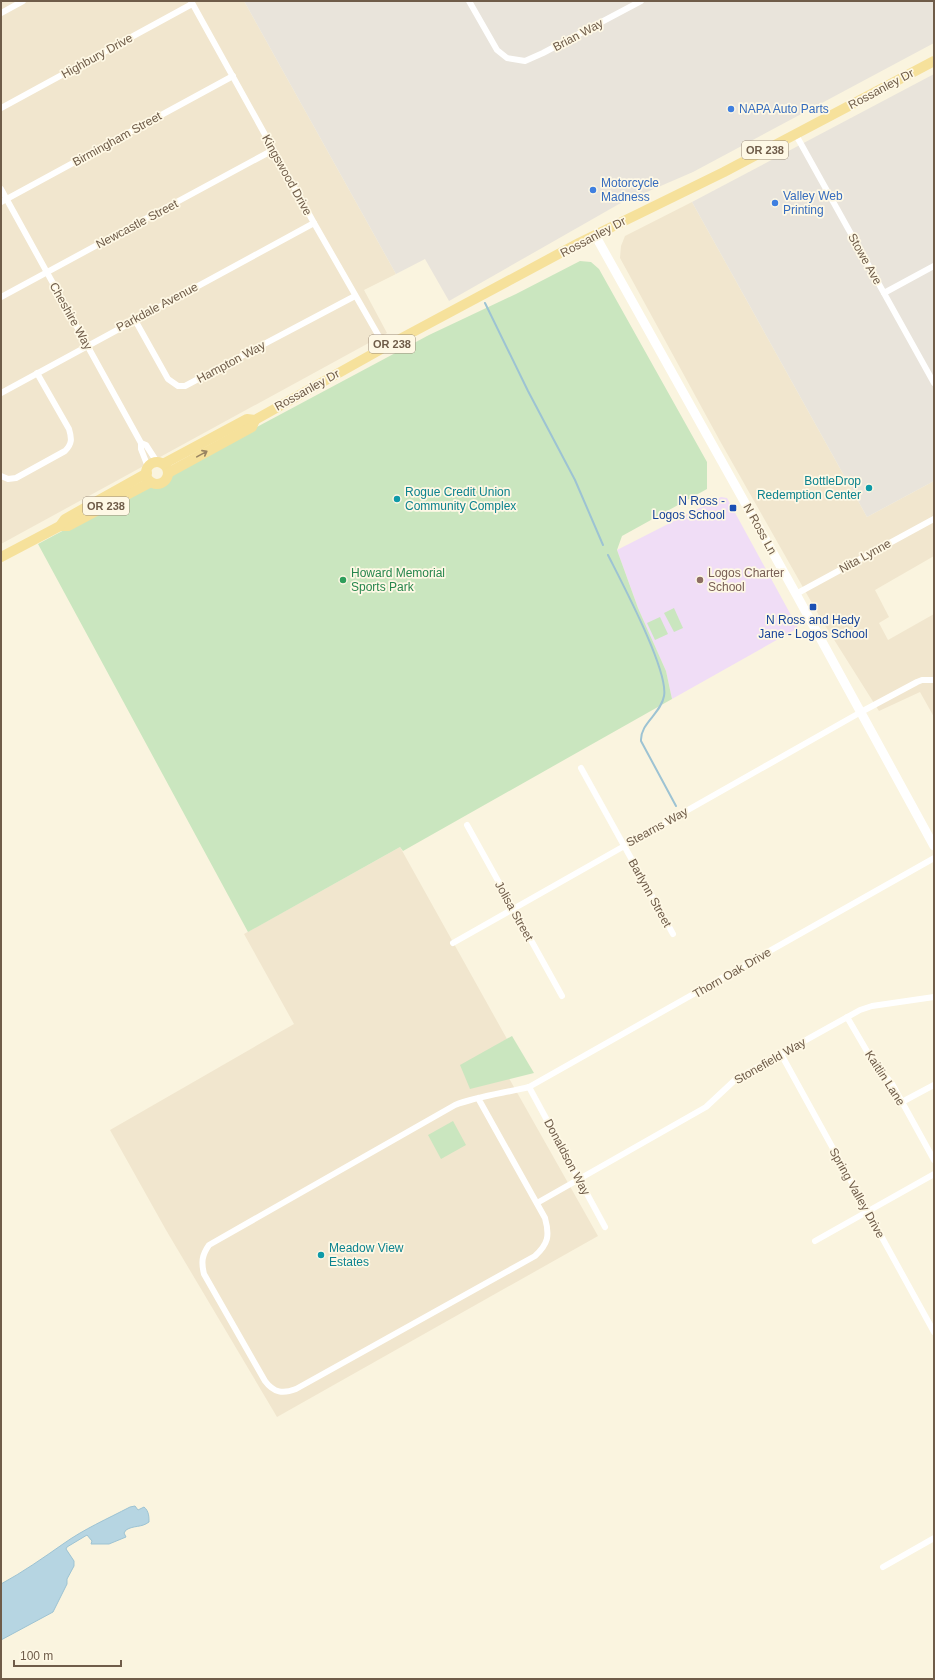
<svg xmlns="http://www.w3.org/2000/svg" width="935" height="1680" font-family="Arial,sans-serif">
<rect width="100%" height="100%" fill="#faf4df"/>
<g fill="#f1e6ce">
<polygon points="1,1 244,1 396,274 364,290 387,333 1,544"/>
<polygon points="692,202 867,517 934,481 934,556 875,590 889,617 879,623 888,640 934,614 934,717 920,692 879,711 821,619 720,441 620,258 621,246 625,236"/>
<polygon points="400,847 507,1039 492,1048 598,1236 277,1417 166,1230 110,1130 294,1024 244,934"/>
</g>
<g fill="#e9e4db">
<polygon points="244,1 934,1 934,43 693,172 619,204 449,301 425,259 396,274"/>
<polygon points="934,74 934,481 867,517 692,202"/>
</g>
<polygon fill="#f0ddf6" points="721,497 727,498 798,628 672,699 666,671 638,608 617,550"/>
<g fill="#cae6bf">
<polygon points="580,261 591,262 599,269 707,462 707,489 622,536 617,550 638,608 666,671 672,699 403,851 400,847 248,932 38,544 429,335 516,294"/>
<polygon points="674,608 683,628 674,632 664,613"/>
<polygon points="660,617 668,634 655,640 647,623"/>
<polygon points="512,1036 534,1073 470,1089 460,1065"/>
<polygon points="453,1121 466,1145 441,1159 428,1135"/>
</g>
<path fill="#b6d5e2" stroke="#9dc3d3" d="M135,1506l3,4 6,-3c5,4 5,10 5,15 -8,6 -15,3 -23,8l-2,3 2,4 -17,7h-18l1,-3 -5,-6 -20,12 -1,2 8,12v5l-7,13v5l-14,28 -52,28v-56c22,-12 42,-26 62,-40 21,-15 44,-25 67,-37z"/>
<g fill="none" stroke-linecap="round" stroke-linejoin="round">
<g stroke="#9dc3d3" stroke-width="2">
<polyline points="485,303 528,391 575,480 603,545"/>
<path d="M608,555c13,26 61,116 56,141 -3,18 -24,27 -23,45l35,65"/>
</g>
<g stroke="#fff" stroke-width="6">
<polyline points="191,1 314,223 385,347"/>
<polyline points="469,1 497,50 507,58 525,61 543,53 641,1"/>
<polyline points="1,13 23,1"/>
<polyline points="1,108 192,4"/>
<polyline points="796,135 934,383"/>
<polyline points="1,189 141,443 141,449 148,467"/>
<polyline points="1,202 233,76"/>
<polyline points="884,293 934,266"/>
<polyline points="1,297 273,150"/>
<polyline points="135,320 168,379 178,386 185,386 355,296"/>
<polyline points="1,393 314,223"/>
<polyline points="141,443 146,445 157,462"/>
<path d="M1,476l7,3 8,-1 49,-27c7,-7 7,-12 4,-22l-32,-56"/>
<polyline points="796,594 934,519"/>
<polyline points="581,768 673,934"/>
<polyline points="467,825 562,996"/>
<polyline points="453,943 861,712 917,682 922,680 934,680"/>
<polyline points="847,1017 875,1065 891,1082 934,1160"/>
<polyline points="781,1054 934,1332"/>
<polyline points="529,1087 605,1227"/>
<path d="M478,1098l67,120c5,18 3,26 -10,38l-239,133c-13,5 -22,4 -31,-8l-61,-107c-3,-12 -2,-19 5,-29l246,-140c23,-9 50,-12 74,-18l405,-229"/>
<polyline points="902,1102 934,1085"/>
<polyline points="537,1203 706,1107 736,1079 860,1010 872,1006 934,997"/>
<polyline points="815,1241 934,1174"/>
<polyline points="883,1567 934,1538"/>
</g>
<polyline stroke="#fff" stroke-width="9" points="595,235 796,594 934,846"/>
<g stroke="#f6e19b" stroke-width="10">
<polyline points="255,420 385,347 579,243 724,172 934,61"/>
<circle cx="157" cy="473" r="11"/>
<polyline points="163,464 247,419 255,420"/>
<polyline points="168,473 252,427 255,420"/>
<polyline points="60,526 68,526 151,482"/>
<polyline points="1,557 60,526 65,519 147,473"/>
</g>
</g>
<defs><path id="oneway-shaft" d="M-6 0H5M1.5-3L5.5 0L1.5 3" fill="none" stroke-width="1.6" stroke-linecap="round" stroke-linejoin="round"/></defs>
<use stroke="#988462" href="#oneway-shaft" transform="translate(202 454) rotate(-29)"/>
<g fill="#3f7fe0" stroke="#fef8e5" stroke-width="1.5">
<circle cx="731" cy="109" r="4"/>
<circle cx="593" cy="190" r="4"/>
<circle cx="775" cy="203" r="4"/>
</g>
<g fill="#0f9aa8" stroke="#fef8e5" stroke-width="1.5">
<circle cx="869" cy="488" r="4"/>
<circle cx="397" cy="499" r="4"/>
<circle cx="321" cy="1255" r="4"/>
</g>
<g fill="#1a4fb4" stroke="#fef8e5" stroke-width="1.5">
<rect x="729" y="504" width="8" height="8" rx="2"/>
<rect x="809" y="603" width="8" height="8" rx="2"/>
</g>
<circle fill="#2e9e5b" stroke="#fef8e5" stroke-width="1.5" cx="343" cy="580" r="4"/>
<circle fill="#8d6e63" stroke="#fef8e5" stroke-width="1.5" cx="700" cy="580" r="4"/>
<g text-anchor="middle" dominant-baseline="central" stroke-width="3.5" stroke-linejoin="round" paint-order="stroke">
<g fill="#fef8e5" stroke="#9a8b78" stroke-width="1">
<rect x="742" y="141" width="46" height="18" rx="3"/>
<rect x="369" y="335" width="46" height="18" rx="3"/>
<rect x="83" y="497" width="46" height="18" rx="3"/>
</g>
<g font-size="11" font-weight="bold" fill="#6f5c49">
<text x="765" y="150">OR 238</text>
<text x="392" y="344">OR 238</text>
<text x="106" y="506">OR 238</text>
</g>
<g font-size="12" fill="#6f5c49" stroke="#fef8e5">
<text transform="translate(578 35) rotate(-28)">Brian Way</text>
<text transform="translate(97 56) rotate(-29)">Highbury Drive</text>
<text transform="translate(881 89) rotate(-28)">Rossanley Dr</text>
<text transform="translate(117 139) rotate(-29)">Birmingham Street</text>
<text transform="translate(287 175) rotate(61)">Kingswood Drive</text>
<text transform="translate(137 224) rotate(-28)">Newcastle Street</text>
<text transform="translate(593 237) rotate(-28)">Rossanley Dr</text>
<text transform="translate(865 259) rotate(61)">Stowe Ave</text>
<text transform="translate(157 307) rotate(-28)">Parkdale Avenue</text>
<text transform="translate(71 316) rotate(61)">Cheshire Way</text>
<text transform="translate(231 362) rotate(-28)">Hampton Way</text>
<text transform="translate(307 390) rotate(-29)">Rossanley Dr</text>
<text transform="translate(760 529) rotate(61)">N Ross Ln</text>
<text transform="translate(865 556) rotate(-29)">Nita Lynne</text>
<text transform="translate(657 827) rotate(-29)">Stearns Way</text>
<text transform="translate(650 893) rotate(61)">Barlynn Street</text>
<text transform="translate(514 911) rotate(61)">Jolisa Street</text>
<text transform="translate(732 973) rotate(-30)">Thorn Oak Drive</text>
<text transform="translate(770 1061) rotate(-30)">Stonefield Way</text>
<text transform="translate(885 1078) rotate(57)">Kaitlin Lane</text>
<text transform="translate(567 1157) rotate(62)">Donaldson Way</text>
<text transform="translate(857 1193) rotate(61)">Spring Valley Drive</text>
</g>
<g font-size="12" fill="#366cbe" stroke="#fef8e5" text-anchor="start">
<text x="739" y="109">NAPA Auto Parts</text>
<text x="601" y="183">Motorcycle<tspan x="601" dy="14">Madness</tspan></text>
<text x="783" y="196">Valley Web<tspan x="783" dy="14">Printing</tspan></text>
</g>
<g font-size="12" fill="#0d838f" stroke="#fef8e5" text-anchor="start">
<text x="861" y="481" text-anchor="end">BottleDrop<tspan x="861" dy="14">Redemption Center</tspan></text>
<text x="405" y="492">Rogue Credit Union<tspan x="405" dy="14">Community Complex</tspan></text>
<text x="329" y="1248">Meadow View<tspan x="329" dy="14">Estates</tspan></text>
</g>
<g font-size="12" fill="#164399" stroke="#fef8e5" text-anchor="end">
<text x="725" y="501">N Ross -<tspan x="725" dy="14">Logos School</tspan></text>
<text x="813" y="620" text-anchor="middle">N Ross and Hedy<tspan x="813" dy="14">Jane - Logos School</tspan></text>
</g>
<g font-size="12" fill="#27864d" stroke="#fef8e5" text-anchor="start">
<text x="351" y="573">Howard Memorial<tspan x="351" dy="14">Sports Park</tspan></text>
</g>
<g font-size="12" fill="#785e54" stroke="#fef8e5" text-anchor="start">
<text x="708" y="573">Logos Charter<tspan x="708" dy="14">School</tspan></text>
</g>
</g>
<rect width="935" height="1680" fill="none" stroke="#6f5c49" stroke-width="4"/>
<path d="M14 1660v6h107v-6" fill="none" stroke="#6f5c49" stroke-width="2"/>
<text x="20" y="1660" font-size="12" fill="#6f5c49" stroke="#fef8e5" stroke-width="3" paint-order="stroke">100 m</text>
</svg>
